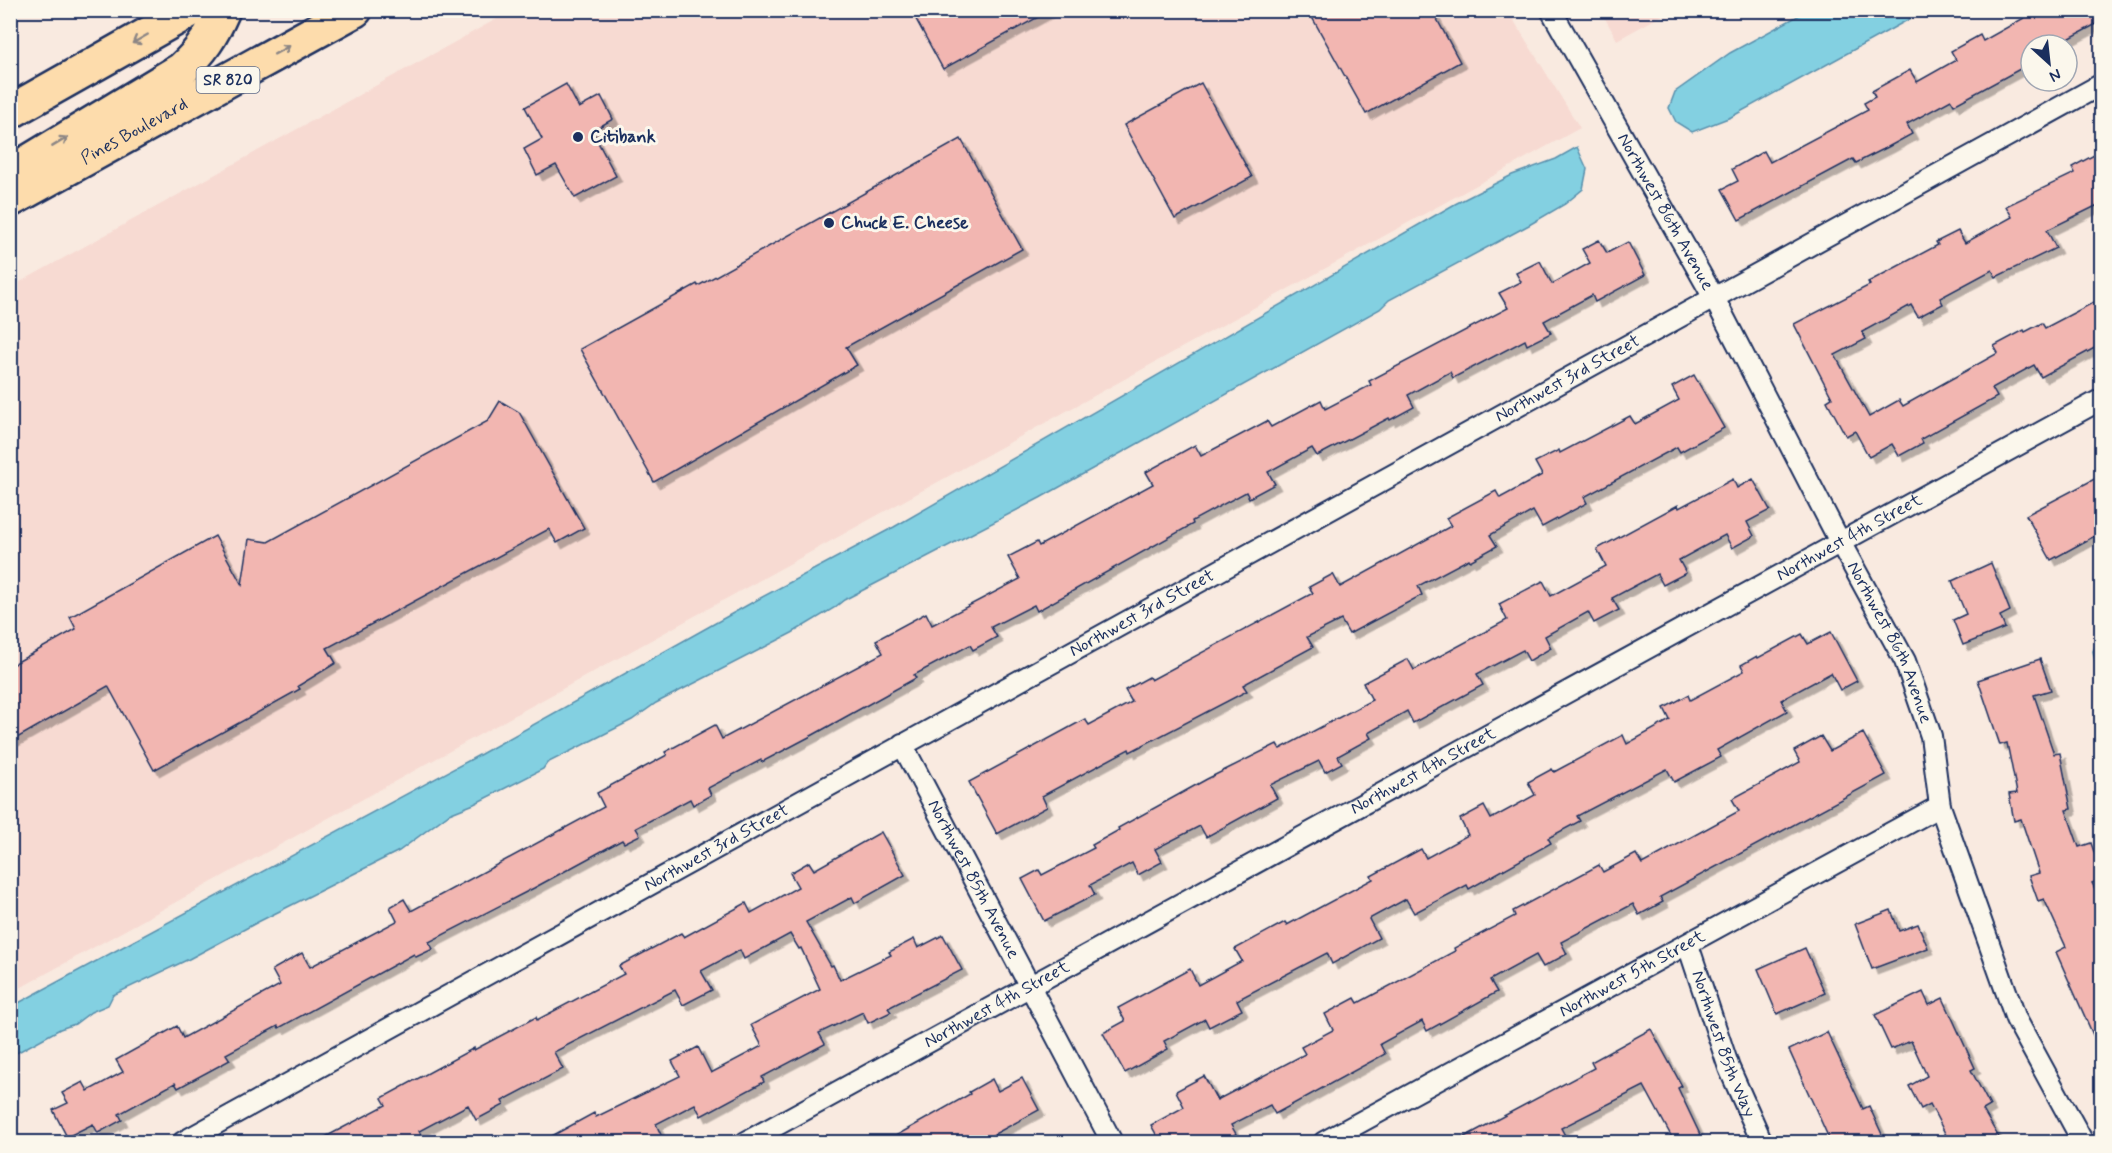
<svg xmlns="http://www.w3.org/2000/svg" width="2112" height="1153" font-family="Mynerve,sans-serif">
<defs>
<filter id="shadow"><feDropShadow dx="5.5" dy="5.5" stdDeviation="0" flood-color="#0004"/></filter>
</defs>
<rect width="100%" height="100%" fill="#f9eae0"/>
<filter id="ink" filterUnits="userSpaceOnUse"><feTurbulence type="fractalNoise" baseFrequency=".0167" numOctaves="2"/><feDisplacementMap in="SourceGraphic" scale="12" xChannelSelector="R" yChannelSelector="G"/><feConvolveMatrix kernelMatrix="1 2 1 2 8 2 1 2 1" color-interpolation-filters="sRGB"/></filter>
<g filter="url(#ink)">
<g fill="#f7dad2">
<polygon points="511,11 1508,11 1580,128 11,993 11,287"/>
<polygon points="1601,11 1670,11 1617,40"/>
</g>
<g fill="#83d0e1" stroke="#5990ad" stroke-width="1.5">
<polygon points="1807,11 1924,11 1731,117 1692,132 1676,122 1669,108 1675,92 1730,53"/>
<polygon points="1577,147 1587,169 1583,189 1565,204 1529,225 1389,300 1380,309 1040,498 844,600 834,608 792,633 656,703 632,720 547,763 543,769 474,804 449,814 399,851 258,922 189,959 113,995 108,1005 91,1012 75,1024 60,1029 11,1056 11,1007 481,754 753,602 894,527 1455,204 1512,175 1556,159"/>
<polygon points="2101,635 2102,635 2101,689 2093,651"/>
</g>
<g fill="#f2b6b1" stroke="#1b2f5e" stroke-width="1.5" filter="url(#shadow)">
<polygon points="911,10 1051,10 943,69"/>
<polygon points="1308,10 1432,10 1460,62 1366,114"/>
<polygon points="2038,10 2102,10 2102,21 2057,45 2031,45 2031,63 1954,105 1951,100 1907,124 1912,134 1888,147 1856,163 1853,159 1739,220 1722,189 1738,181 1732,169 1764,151 1770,162 1868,110 1864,103 1875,97 1872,91 1910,70 1917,82 1956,60 1951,51 1980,35 1983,41"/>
<polygon points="1201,83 1252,177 1175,219 1124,125"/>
<polygon points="566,84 579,108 601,96 613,119 592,131 616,176 575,198 556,165 537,175 524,149 542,139 525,107"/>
<polygon points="961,139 1022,249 846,347 857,365 654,482 580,349 697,284 698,286"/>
<polygon points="2096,154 2102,165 2102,203 2047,230 2056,248 1996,277 1992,270 1940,298 1943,304 1918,317 1911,305 1862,332 1866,339 1835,355 1869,417 1899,400 1903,406 1998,353 1994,346 2024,330 2025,332 2042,323 2045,328 2102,298 2102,344 2041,377 2034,365 1992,388 1997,397 1921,439 1923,443 1899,456 1892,444 1869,457 1855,431 1846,436 1827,401 1832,398 1794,324 1870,285 1868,282 1938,245 1936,242 1958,231 1965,243 2012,217 2006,206 2075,173 2072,167"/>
<polygon points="1599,240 1607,253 1628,242 1645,275 1595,302 1592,295 1544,321 1551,333 1527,345 1525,340 1453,378 1450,372 1408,395 1414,407 1390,420 1389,418 1317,456 1312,448 1268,472 1275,484 1249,498 1246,492 1192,521 1193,524 1037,611 1034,605 991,627 997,637 973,650 970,645 914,675 916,678 813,735 762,762 761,760 708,788 711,795 693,805 690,799 636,828 640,835 624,843 622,840 534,888 429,942 433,949 416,957 414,954 279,1028 278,1026 226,1054 230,1060 178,1088 175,1083 119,1114 122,1120 98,1133 93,1124 67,1137 53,1110 68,1103 62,1093 83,1082 88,1091 123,1072 116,1060 177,1026 183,1038 280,985 272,970 302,953 310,967 397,921 390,907 404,899 411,911 604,807 597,793 667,755 665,752 715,725 722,739 883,653 876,640 926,613 932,625 1020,579 1008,557 1037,542 1039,546 1153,484 1146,472 1195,445 1201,456 1267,421 1271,427 1321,400 1325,409 1371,385 1369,381 1508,308 1499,293 1521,282 1516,273 1540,261 1552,284 1590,263 1582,249"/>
<polygon points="1694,375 1724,428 1680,452 1677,447 1584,497 1587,503 1542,527 1533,511 1490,535 1497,546 1470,561 1469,559 1418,586 1422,595 1349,634 1341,620 1307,637 1313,647 1243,685 1247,691 1130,752 1129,749 1042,796 1047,807 997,834 969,782 1085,719 1089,725 1132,702 1125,690 1149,677 1151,680 1313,593 1309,587 1333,574 1340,587 1451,526 1446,518 1496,491 1500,498 1542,475 1535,462 1559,450 1560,453 1630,416 1635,424 1679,400 1672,387"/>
<polygon points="500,401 519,412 584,528 557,543 549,529 327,648 336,663 298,686 300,689 154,770 108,686 10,742 10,666 76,629 70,617 215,536 242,585 249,539 268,542 488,421"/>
<polygon points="2102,475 2102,532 2051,560 2026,515"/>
<polygon points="1733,479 1737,488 1753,479 1770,510 1747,522 1754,536 1732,548 1725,535 1679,560 1686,573 1663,585 1657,574 1612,598 1619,610 1594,623 1588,612 1545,636 1551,648 1529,661 1523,650 1477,674 1483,685 1413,723 1407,711 1368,733 1371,738 1338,756 1342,763 1325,772 1319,761 1270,785 1277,798 1206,837 1200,826 1155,849 1162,862 1138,875 1132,863 1090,885 1095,895 1044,921 1022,879 1039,870 1042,875 1094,848 1092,845 1119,830 1118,828 1207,779 1277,744 1280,749 1372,700 1363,683 1408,659 1414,670 1507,620 1499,604 1543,581 1551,596 1606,566 1597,549 1678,505 1679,508"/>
<polygon points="1991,563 2010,611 2000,616 2005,628 1963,645 1953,620 1966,614 1952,581"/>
<polygon points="1831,632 1857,681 1840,690 1831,673 1781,700 1787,711 1717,750 1721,757 1674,782 1667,769 1577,816 1580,821 1548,838 1551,843 1469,889 1467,885 1414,913 1406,899 1369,919 1379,938 1332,964 1327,953 1237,1000 1242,1010 1209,1027 1205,1019 1164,1041 1168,1049 1125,1073 1103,1033 1125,1021 1118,1008 1190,969 1198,985 1242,961 1235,949 1285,922 1287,925 1373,879 1371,876 1421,849 1426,858 1468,835 1460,819 1484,806 1491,819 1535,795 1528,782 1552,769 1554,772 1623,735 1627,744 1670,720 1664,708 1688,695 1690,700 1744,671 1741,665 1757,656 1758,658 1802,634 1808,644"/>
<polygon points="2040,659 2051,690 2034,695 2054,754 2060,753 2071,809 2066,810 2079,847 2091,843 2102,875 2102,879 2092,883 2102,903 2102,919 2095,922 2102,936 2102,1055 2056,952 2066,947 2044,899 2038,901 2029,876 2039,873 2021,819 2014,821 2009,794 2017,793 2007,743 2000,745 1978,680"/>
<polygon points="1863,733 1886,775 1660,897 1663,902 1639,915 1633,904 1561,942 1567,954 1543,967 1536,955 1490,980 1497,992 1427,1031 1422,1021 1380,1044 1385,1054 1275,1114 1270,1105 1231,1125 1236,1134 1220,1143 1161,1143 1151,1125 1184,1107 1176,1091 1204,1076 1217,1100 1305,1054 1301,1047 1333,1030 1325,1014 1355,998 1358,1003 1455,951 1454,948 1515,916 1513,911 1599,865 1603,872 1636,854 1642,864 1739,811 1732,799 1800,762 1794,751 1821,736 1830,751"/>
<polygon points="881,832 905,875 855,903 852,897 806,922 831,966 833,965 840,980 891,955 889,952 914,939 918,948 943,935 962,970 888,1008 891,1012 868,1023 863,1012 819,1033 825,1044 762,1077 764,1082 701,1116 695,1104 656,1124 662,1137 652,1143 539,1143 594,1113 596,1117 680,1076 672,1061 698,1047 711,1073 762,1046 751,1025 820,989 801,948 799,949 790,934 744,959 740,950 701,971 712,990 683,1005 675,990 554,1052 563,1069 502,1101 504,1105 476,1120 468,1105 419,1131 425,1143 314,1143 386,1105 382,1098 474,1048 474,1050 536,1017 537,1020 624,974 619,966 681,933 684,937 746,903 751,913 798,887 790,873 809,862 814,870"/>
<polygon points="1891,910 1899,931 1918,924 1928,948 1872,969 1855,924"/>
<polygon points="1805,948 1825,993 1777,1014 1758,969"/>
<polygon points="1923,992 1929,1005 1943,998 1975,1068 1971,1070 1990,1106 1983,1110 2002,1143 1950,1143 1930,1104 1921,1109 1909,1086 1927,1076 1911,1041 1891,1049 1875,1015"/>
<polygon points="1651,1029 1682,1086 1678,1088 1704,1143 1675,1143 1644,1086 1561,1128 1569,1143 1453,1143 1594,1068 1591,1062"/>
<polygon points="1827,1032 1863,1109 1869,1106 1886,1143 1831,1143 1789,1050"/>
<polygon points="1022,1078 1039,1110 978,1143 883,1143 970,1094 969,1092 992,1079 998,1091"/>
</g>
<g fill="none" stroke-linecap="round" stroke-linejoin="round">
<g stroke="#1b2f5e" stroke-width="24">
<g id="minor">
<path id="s1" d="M1551,10l163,288 126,244 65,119 26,75 9,70 76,213 67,123"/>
<path id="s2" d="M902,744l210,398"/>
<path id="s3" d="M1688,945l41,123 33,74"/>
<path id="s4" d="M183,1142l1919,-1058"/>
<path id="s5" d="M746,1142l1356,-743"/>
<path id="s6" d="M1324,1142l616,-336"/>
</g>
</g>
<g stroke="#1b2f5e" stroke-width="38">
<g id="trunk">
<polyline points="10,112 191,10"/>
<path d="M10,173l172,-104c20,-18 30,-34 41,-59"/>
<path id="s7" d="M10,200l345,-190"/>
</g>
</g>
<use href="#minor" stroke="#fbf7ec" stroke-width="20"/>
<use href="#trunk" stroke="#fddcac" stroke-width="33"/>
</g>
<defs><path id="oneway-shaft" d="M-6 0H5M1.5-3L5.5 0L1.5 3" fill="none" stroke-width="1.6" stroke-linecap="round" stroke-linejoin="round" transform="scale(1.5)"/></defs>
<g stroke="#8c8685">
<use href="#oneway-shaft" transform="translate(140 39) rotate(150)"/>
<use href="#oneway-shaft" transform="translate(282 50) rotate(-29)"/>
<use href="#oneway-shaft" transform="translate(60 142) rotate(-31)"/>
</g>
</g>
<g fill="#1b2f5e" stroke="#fbf7ec" stroke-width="2">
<circle cx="578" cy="137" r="6"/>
<circle cx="829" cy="223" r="6"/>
</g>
<g text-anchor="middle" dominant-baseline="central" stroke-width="6" stroke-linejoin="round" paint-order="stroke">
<rect fill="#fbf7ec" stroke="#5e6b89" stroke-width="1.5" x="196.5" y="67" width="63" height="26" rx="4.5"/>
<g font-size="16" font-weight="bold" fill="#1b2f5e">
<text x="228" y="80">SR 820</text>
</g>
<g font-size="18" fill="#1b2f5e" stroke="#fbf7ec">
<text stroke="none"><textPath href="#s7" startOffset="142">Pines Boulevard</textPath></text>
<text stroke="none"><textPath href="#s1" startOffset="232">Northwest 86th Avenue</textPath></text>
<text stroke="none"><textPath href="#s4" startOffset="1581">Northwest 3rd Street</textPath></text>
<text stroke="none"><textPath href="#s5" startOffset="1258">Northwest 4th Street</textPath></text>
<text stroke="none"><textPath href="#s4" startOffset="1095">Northwest 3rd Street</textPath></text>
<text stroke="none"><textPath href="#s1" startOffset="718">Northwest 86th Avenue</textPath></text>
<text stroke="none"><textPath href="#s5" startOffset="772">Northwest 4th Street</textPath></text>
<text stroke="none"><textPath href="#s4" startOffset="609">Northwest 3rd Street</textPath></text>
<text stroke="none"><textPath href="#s2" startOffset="153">Northwest 85th Avenue</textPath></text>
<text stroke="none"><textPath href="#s6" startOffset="351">Northwest 5th Street</textPath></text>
<text stroke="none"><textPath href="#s5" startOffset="286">Northwest 4th Street</textPath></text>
<text stroke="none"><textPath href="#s3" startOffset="105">Northwest 85th Way</textPath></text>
</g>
<g font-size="18" font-weight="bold" fill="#1b2f5e" stroke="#fbf7ec" text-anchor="start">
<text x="590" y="137">Citibank</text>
<text x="841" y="223">Chuck E. Cheese</text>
</g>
</g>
<rect width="2112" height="1153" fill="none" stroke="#fbf7ec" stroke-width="36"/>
<rect x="18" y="18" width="2076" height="1117" fill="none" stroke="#1b2f5e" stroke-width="2" filter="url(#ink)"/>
<g transform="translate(2049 63) rotate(153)"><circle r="28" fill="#fbf7ec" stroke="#a1a7b3" stroke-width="1.5"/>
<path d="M0-4.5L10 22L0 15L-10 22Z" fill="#1b2f5e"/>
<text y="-9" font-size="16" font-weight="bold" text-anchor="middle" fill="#1b2f5e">N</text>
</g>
</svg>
